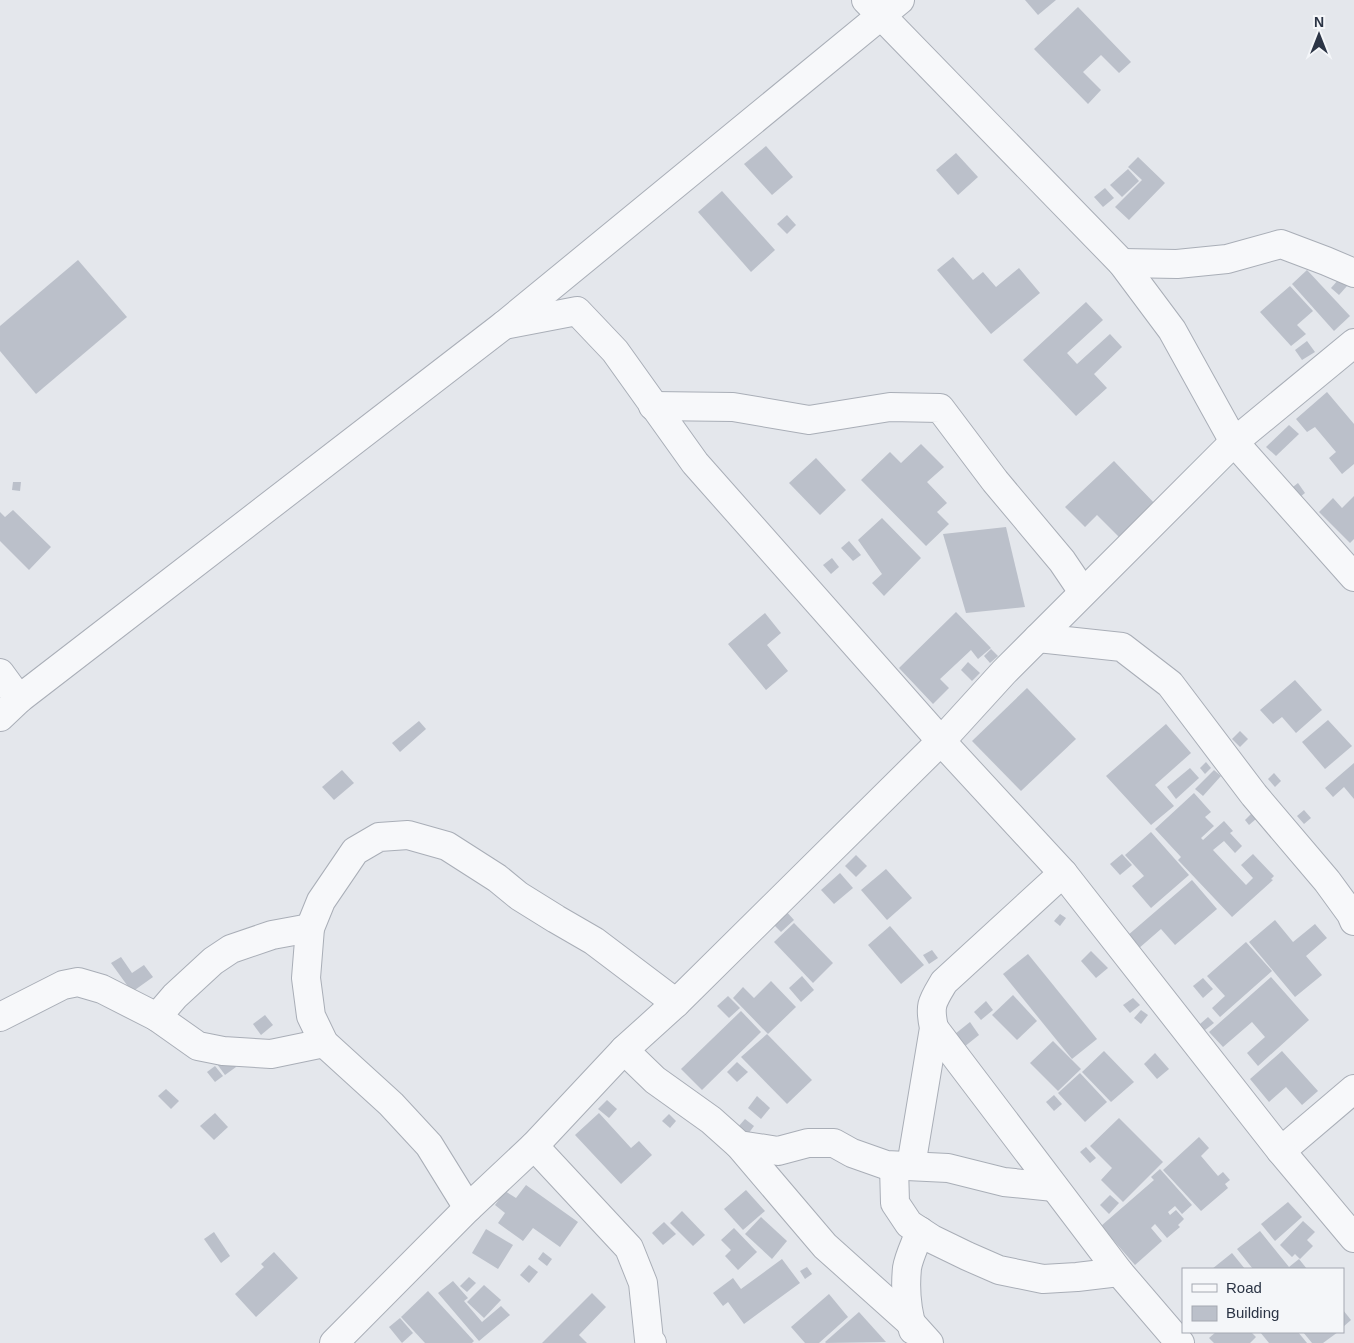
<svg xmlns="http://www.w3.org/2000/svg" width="1354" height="1343" font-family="Helvetica,sans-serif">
<rect width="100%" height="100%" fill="#e4e7ec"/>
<g fill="#bbc0ca">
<polygon points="1025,0 1056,0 1038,15"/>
<polygon points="1078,7 1131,62 1119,73 1101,55 1083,72 1101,90 1088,104 1034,49"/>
<polygon points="766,146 793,177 772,195 744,164"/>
<polygon points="956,153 978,177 958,195 936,170"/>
<polygon points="1138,157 1165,183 1129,220 1115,207 1142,180 1128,167"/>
<polygon points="1128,169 1139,181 1122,197 1110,185"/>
<polygon points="1105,188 1114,198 1103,207 1094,197"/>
<polygon points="722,191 775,250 751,272 698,212"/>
<polygon points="787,215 796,225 787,234 777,224"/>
<polygon points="953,257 973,280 983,272 996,287 1019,268 1040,293 991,334 937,270"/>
<polygon points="78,260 127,317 36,394 0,351 0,326"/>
<polygon points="1307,270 1350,316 1334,331 1292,284"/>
<polygon points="1339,279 1347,286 1339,295 1331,288"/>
<polygon points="1290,286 1313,311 1297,325 1306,334 1291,346 1260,312"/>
<polygon points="1086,302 1103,320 1067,353 1077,364 1110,334 1122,347 1094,374 1107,388 1076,416 1023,360"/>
<polygon points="1307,341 1315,352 1302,360 1295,350"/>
<polygon points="1327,392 1354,424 1354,464 1342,474 1329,458 1336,452 1315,427 1307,432 1296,419"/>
<polygon points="1289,425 1299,434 1276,456 1266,447"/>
<polygon points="921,444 944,467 927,482 947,503 937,512 949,524 926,546 861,480 890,452 901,463"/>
<polygon points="816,458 846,490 820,515 789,483"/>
<polygon points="1114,461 1157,506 1122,540 1097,515 1085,527 1065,507"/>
<polygon points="13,482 21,482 20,491 12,490"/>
<polygon points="1298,483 1305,493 1296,500 1289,490"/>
<polygon points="1354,496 1354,539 1350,543 1319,512 1333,498 1342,508"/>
<polygon points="13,510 51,547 29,570 0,541 0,512 5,517"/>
<polygon points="882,518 921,558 884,596 872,583 882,574 858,540"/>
<polygon points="1006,527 1025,607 966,613 943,534"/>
<polygon points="849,541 861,555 853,561 841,548"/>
<polygon points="832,558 839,567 831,574 823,565"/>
<polygon points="956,612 991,648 978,659 971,650 940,679 949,688 933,704 899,668"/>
<polygon points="765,613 781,633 767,645 788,671 766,690 728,644"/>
<polygon points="991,649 998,656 990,663 984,656"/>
<polygon points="968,662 980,673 972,681 961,670"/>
<polygon points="1295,680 1322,710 1296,733 1282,717 1273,724 1260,710"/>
<polygon points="1027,688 1076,739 1021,791 972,741"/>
<polygon points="1328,720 1352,746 1325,769 1302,742"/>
<polygon points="419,721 426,729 400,752 392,743"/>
<polygon points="1166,724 1191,753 1155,785 1174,806 1151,825 1106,776"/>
<polygon points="1240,731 1248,739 1240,747 1232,739"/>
<polygon points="1206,762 1211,768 1205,774 1200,768"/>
<polygon points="1354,763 1354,799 1344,787 1333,797 1325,788"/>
<polygon points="1190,768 1199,778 1176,799 1167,787"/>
<polygon points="342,770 354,783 334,800 322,787"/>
<polygon points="1214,770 1221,776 1203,796 1195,789"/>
<polygon points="1274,773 1281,781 1275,787 1268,779"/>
<polygon points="1194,793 1211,812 1205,817 1214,826 1201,838 1203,840 1224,821 1233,831 1230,833 1242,846 1235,853 1224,841 1213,850 1246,885 1253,878 1241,865 1253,854 1274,876 1271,879 1273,880 1232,917 1178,860 1181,857 1155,829"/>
<polygon points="1304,810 1311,818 1304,824 1297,816"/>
<polygon points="1251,814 1256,819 1249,825 1245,820"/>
<polygon points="1151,832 1189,875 1151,908 1132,886 1144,876 1125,855"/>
<polygon points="1122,854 1132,865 1120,875 1110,864"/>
<polygon points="856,855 867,866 856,877 845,866"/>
<polygon points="886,869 912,898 887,920 861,890"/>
<polygon points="840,873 853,888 834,904 821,890"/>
<polygon points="1192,880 1217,909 1175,945 1161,929 1138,949 1127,936"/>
<polygon points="785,910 794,920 781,932 772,923"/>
<polygon points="1060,914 1066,918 1060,926 1054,921"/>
<polygon points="1275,920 1293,942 1315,924 1327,938 1306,956 1322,975 1295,997 1249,942"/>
<polygon points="794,923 833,963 813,983 774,942"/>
<polygon points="890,926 924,965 901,984 868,945"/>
<polygon points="1246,942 1272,971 1220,1017 1212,1008 1225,996 1207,976"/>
<polygon points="932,950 938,958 929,964 923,955"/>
<polygon points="1091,951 1108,968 1096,978 1081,961"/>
<polygon points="1028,954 1097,1039 1072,1059 1003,974"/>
<polygon points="121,957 132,973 144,965 153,977 132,992 111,963"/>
<polygon points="802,976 814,990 801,1002 789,988"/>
<polygon points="1271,977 1309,1020 1258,1066 1247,1053 1265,1037 1252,1022 1223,1047 1209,1032"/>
<polygon points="1203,978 1213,989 1203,998 1193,986"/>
<polygon points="771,981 796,1007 768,1034 733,998 743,987 754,998"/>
<polygon points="1013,995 1037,1021 1017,1040 992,1015"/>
<polygon points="728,996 740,1008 729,1018 717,1006"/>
<polygon points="1133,998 1140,1005 1130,1013 1123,1005"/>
<polygon points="986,1001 993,1010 981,1020 974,1012"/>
<polygon points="1141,1010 1148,1015 1141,1024 1134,1018"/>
<polygon points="741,1011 761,1032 702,1090 681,1069"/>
<polygon points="265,1015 273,1025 261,1035 253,1024"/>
<polygon points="1208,1017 1214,1023 1205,1030 1200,1024"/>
<polygon points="970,1022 979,1035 964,1047 955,1034"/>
<polygon points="767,1034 812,1080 787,1104 741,1057"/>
<polygon points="1053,1041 1081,1069 1058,1091 1030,1063"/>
<polygon points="1104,1051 1134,1082 1111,1102 1082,1072"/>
<polygon points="1282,1051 1318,1091 1302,1105 1286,1087 1269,1102 1250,1079"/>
<polygon points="1155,1053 1169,1069 1157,1079 1144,1064"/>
<polygon points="228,1056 236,1067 225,1075 217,1064"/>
<polygon points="737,1062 748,1072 737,1082 727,1072"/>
<polygon points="215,1066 223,1076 215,1082 207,1072"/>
<polygon points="1080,1073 1107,1102 1085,1122 1058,1093"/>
<polygon points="166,1089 179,1101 171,1109 158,1096"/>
<polygon points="1054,1095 1062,1104 1054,1111 1046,1102"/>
<polygon points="757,1096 770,1108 761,1119 748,1108"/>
<polygon points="607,1100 617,1109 609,1118 598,1109"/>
<polygon points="215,1113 228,1127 214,1140 200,1126"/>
<polygon points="599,1113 631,1148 639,1141 652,1155 621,1184 575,1135"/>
<polygon points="669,1114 676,1121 670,1128 662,1121"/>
<polygon points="1119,1118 1163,1162 1123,1202 1101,1180 1112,1168 1090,1146"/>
<polygon points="745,1119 754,1126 748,1134 738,1127"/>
<polygon points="1199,1137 1209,1148 1201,1156 1218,1176 1223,1172 1230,1180 1225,1184 1228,1188 1201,1211 1163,1170"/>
<polygon points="1086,1147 1096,1158 1090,1163 1080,1152"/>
<polygon points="1160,1169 1192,1205 1182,1214 1175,1206 1168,1212 1170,1215 1176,1210 1184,1219 1178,1225 1180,1227 1167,1238 1155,1224 1151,1228 1162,1241 1135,1265 1101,1226 1154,1180 1151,1177"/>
<polygon points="526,1185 578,1222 560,1247 533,1228 523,1241 498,1223 505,1213 495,1205 505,1191 516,1198"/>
<polygon points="746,1190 765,1211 743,1230 724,1209"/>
<polygon points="1110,1195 1119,1203 1109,1214 1100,1205"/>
<polygon points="1288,1202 1302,1217 1275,1241 1261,1224"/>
<polygon points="682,1211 705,1235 693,1246 670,1223"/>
<polygon points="761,1217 787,1241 772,1259 745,1234"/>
<polygon points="1303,1221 1315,1232 1307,1240 1313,1246 1300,1259 1295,1254 1292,1257 1280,1245"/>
<polygon points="664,1222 676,1234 663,1245 652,1233"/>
<polygon points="734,1228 757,1252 738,1270 725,1256 731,1250 721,1240"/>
<polygon points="486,1229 513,1245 498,1269 472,1253"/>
<polygon points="1260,1231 1289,1267 1299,1259 1307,1269 1253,1269 1237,1249"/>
<polygon points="214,1232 230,1256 221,1263 204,1239"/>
<polygon points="274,1252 298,1278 256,1317 235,1294 264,1267 261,1264"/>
<polygon points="543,1252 552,1259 547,1266 538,1259"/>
<polygon points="1232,1253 1245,1269 1212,1269"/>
<polygon points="782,1259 800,1283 744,1324 728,1302 723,1306 713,1293 733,1278 741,1289"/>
<polygon points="529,1265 538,1272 529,1283 520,1275"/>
<polygon points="807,1267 812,1274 805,1279 800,1271"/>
<polygon points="469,1277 476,1283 467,1292 460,1286"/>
<polygon points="453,1281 468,1298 464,1301 482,1322 501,1306 510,1315 479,1341 438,1293"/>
<polygon points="484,1285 501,1300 484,1318 467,1302"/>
<polygon points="428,1291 474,1341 472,1343 425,1343 401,1317"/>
<polygon points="592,1293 606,1307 579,1335 587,1343 542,1343"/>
<polygon points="829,1294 848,1317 819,1343 805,1343 791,1327"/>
<polygon points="1343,1310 1351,1320 1343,1327"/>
<polygon points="859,1312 886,1342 826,1343 825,1342"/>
<polygon points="400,1318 413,1333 402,1343 389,1327"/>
<polygon points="1216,1332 1233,1332 1234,1333 1236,1332 1251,1332 1256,1337 1250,1343 1214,1343 1209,1338"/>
<polygon points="1260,1332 1298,1332 1307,1343 1269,1343"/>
<polygon points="1303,1332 1338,1332 1323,1343 1312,1343"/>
</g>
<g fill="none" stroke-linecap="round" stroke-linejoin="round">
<g stroke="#a9aeb7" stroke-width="30">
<g id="minor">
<polyline points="866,0 1122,263 1172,330 1234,442 1354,577"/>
<polyline points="1122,263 1177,264 1227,259 1281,244 1326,261 1354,273"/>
<polyline points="504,325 577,311 615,351 695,463 941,741 1004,672 1234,442 1354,343"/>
<polyline points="653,406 733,407 809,420 890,407 940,408 995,481 1062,561 1083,592"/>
<polyline points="1038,638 1122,647 1170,684 1254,795 1327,881 1351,914 1354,921"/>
<polyline points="0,673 19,699"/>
<polyline points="0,717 19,699 504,325 900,0"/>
<polyline points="0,1017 63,985 78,982 102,989 157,1017 198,1046 223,1051 271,1054 324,1043"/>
<polyline points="157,1017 175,996 213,961 231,949 272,935 310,928"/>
<polyline points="934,1028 1119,1272 1180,1343"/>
<polyline points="624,1050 655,1080 711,1120 739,1145 778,1151 808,1143 834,1143 852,1153 886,1165 948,1168 1004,1182 1054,1187"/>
<polyline points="739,1145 825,1246 911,1323 929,1343"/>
<polyline points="534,1146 629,1248 643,1283 649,1340 652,1343"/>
<polyline points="1281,1151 1354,1089"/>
<polyline points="894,1166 895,1203 909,1224 932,1239 967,1256 999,1270 1043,1279 1077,1277 1119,1272"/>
<path d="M911,1166l23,-138c-5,-23 -2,-26 10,-46l119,-109"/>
<polyline points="468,1208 429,1145 391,1104 324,1043 311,1016 306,978 310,928 321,901 355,851 379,837 408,835 447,846 497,878 519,896 556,919 594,941 676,1003"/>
<path d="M913,1330c-6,-19 -8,-42 -6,-62 2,-12 9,-25 13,-37"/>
<polyline points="334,1343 468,1208 534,1146 624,1050 676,1003 941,741 1063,873 1281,1151 1354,1238"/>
</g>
</g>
<use href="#minor" stroke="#f7f8fa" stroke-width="28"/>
</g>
<rect x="1182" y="1268" width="162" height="65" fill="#f4f6f9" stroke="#a4a8b1"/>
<rect x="1192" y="1284" width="25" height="8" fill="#f7f8fa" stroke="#a4a8b1"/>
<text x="1226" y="1293" font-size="15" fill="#2b3445">Road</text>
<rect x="1192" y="1306" width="25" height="15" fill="#bbc0ca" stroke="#a4a8b1"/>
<text x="1226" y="1318" font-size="15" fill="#2b3445">Building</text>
<g transform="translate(1319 35)" stroke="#f4f6f9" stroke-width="4" paint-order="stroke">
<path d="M0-4L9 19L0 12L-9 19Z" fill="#2b3445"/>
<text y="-8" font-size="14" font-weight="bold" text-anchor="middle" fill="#2b3445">N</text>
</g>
</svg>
